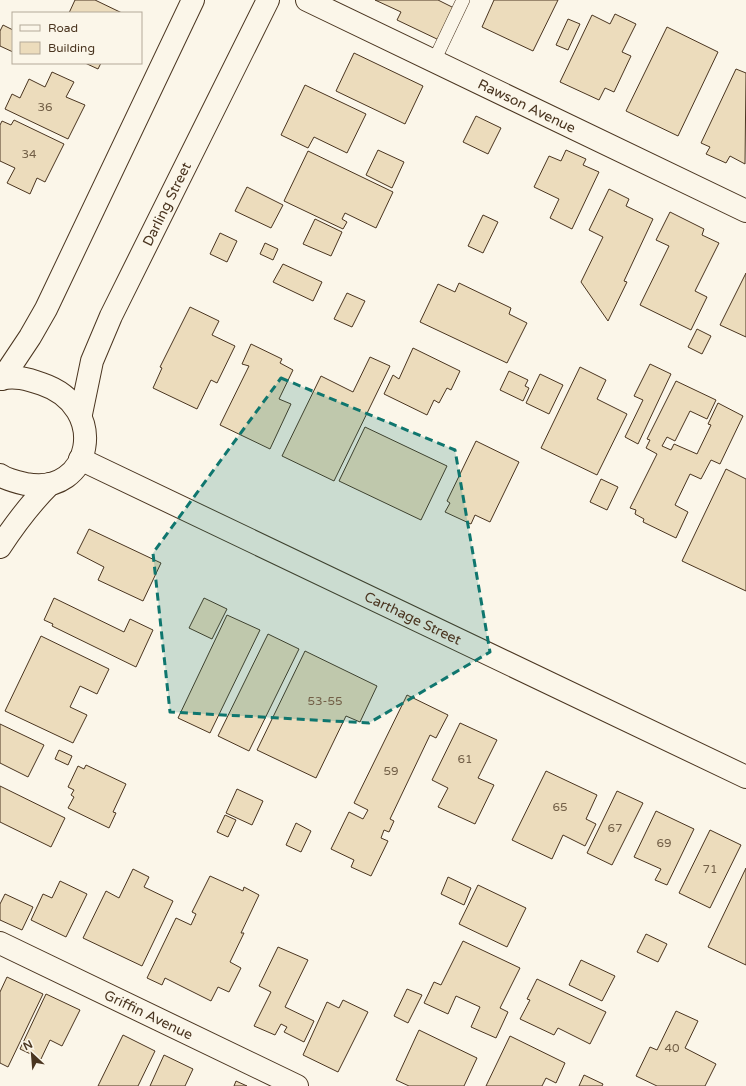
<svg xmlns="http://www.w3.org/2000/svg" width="746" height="1086" font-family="'Varela Round',sans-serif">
<rect width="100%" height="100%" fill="#fbf6e9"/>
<g fill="#ecdcbc" stroke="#4a3520">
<polygon points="75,0 95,0 122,13 69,13"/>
<polygon points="375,0 438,0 454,8 439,40 397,20 401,12"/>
<polygon points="494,0 558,0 533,51 482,27"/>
<polygon points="615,14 636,24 622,52 631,56 614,92 605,88 599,100 560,82 592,15 610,24"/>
<polygon points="568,19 580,24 568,50 556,45"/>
<polygon points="3,25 13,30 13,52 0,46 0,31"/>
<polygon points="667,27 718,52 678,136 626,111"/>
<polygon points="354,53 423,86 405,124 336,91"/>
<polygon points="85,63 101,63 98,69"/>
<polygon points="736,69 746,73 745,164 730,156 726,163 706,154 710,147 701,143"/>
<polygon points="52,72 74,82 66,97 85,105 68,139 5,109 12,94 20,98 29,79 45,87"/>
<polygon points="305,85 366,114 347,153 314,137 308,148 281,135"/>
<polygon points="476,116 501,128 488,154 463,142"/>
<polygon points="14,120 64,144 45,182 37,178 30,194 7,183 15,168 0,161 0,125 2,121 11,125"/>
<polygon points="378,150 404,162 392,188 366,175"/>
<polygon points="566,150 586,159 583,165 599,172 572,229 550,218 559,199 534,187 549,156 561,161"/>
<polygon points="308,151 393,192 376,228 345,213 342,219 347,222 343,229 284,201"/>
<polygon points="247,187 283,205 271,228 235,211"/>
<polygon points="609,189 629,199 626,206 653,219 624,281 627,282 608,321 581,282 603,237 589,230"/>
<polygon points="670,212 704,229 702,235 719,243 695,291 707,297 691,330 640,305 669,246 656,240"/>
<polygon points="483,215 498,222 483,253 468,246"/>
<polygon points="315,219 342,232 331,256 303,244"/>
<polygon points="220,233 237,241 227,262 210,254"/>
<polygon points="265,243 278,249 273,260 260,254"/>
<polygon points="283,264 322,282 313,301 273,282"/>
<polygon points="746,273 746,337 720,325"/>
<polygon points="459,283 511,308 509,314 527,323 507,363 420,322 438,284 455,292"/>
<polygon points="347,293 365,301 352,327 334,319"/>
<polygon points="190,307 219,321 212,335 235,346 217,383 211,380 197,409 153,388 162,368 160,367"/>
<polygon points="697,329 711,336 702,354 688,347"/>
<polygon points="251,344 282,359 280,363 293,370 279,399 291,404 270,449 220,425 249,366 242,364"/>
<polygon points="413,348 460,371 451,390 447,388 439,403 434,400 427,415 384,394 393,375 399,379"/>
<polygon points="370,357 390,366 334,481 282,456 321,376 353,392"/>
<polygon points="650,364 671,374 638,444 625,437 643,400 634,396"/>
<polygon points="580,367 606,380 597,399 627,414 597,475 541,448"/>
<polygon points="509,371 528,380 525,386 529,388 523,401 500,390"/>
<polygon points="540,374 563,385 549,414 526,403"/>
<polygon points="676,381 716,400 707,419 690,411 675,441 667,437 662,446 671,450 674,444 697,454 711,425 708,424 718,403 743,416 720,464 711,460 701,479 690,474 675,505 688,512 676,538 643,522 644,519 635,514 636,510 630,508 657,454 646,448 650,440 647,439"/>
<polygon points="365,427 447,466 421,520 339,481"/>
<polygon points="476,441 519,462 490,522 475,515 471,524 445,512 450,503 447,501"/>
<polygon points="726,469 746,479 746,591 682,561"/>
<polygon points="601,479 618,487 607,510 590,502"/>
<polygon points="89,529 161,563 143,601 98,580 104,567 77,553"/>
<polygon points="54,598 124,632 130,619 153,630 136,667 52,626 53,624 44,620"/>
<polygon points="204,598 227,609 212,639 189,628"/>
<polygon points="227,615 260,630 210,733 178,718"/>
<polygon points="268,634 299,649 249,751 218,736"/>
<polygon points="41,636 109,669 97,694 80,686 70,707 87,715 73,743 5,711"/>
<polygon points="305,651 377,686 360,722 346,716 316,778 257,750"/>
<polygon points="407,695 448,715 436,738 430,735 390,819 394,821 389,832 384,830 381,838 388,841 371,876 351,867 354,860 331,849 349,812 363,819 368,810 354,803"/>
<polygon points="460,723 497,740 478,778 494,785 475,824 438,807 448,788 432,780"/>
<polygon points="0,724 44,745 28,777 0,763"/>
<polygon points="59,750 72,756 68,765 55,759"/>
<polygon points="86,765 126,784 113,812 116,813 109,828 68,808 74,797 71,795 74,790 68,787 78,766 84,769"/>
<polygon points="546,771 597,795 586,819 596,824 585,846 563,835 552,859 512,840"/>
<polygon points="0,786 65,818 51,847 0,822"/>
<polygon points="237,789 263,801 252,825 226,813"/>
<polygon points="617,791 643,803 612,865 587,853"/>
<polygon points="656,811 694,829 667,885 655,880 661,869 634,857"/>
<polygon points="225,815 236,820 228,837 217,832"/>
<polygon points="296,823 311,831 301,852 286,845"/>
<polygon points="710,830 741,845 710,908 679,893"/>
<polygon points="746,868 746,965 708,947"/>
<polygon points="133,869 149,877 144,887 173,901 142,966 83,938 106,891 119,898"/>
<polygon points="210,876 243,891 244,887 259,895 241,933 244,933 230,962 241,968 229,992 218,987 211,1001 165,978 162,985 147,978 176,918 191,925 196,914 192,912"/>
<polygon points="448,877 471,888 464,905 441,894"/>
<polygon points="60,881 87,894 66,937 31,920 43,894 52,898"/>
<polygon points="478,885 526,908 507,947 459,924"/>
<polygon points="5,894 33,907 22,930 0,920 0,904"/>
<polygon points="646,934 667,944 658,962 637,952"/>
<polygon points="463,941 520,968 500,1008 508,1012 496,1038 471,1027 480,1007 456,996 448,1014 424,1003 434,982 441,985"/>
<polygon points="278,947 308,960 285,1007 314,1021 304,1042 284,1032 287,1027 281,1024 275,1035 254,1026 271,992 259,986"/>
<polygon points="581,960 615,976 602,1001 569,985"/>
<polygon points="7,977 43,994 8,1067 0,1063 0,992"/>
<polygon points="537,979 606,1012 590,1044 558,1028 554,1035 520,1019 530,1000 527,999"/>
<polygon points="407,989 422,995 408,1023 394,1016"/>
<polygon points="46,994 80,1010 62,1046 50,1040 41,1059 20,1049"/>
<polygon points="343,1000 368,1012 338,1072 303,1055 327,1002 339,1008"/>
<polygon points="676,1011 698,1021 685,1048 716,1064 705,1086 657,1086 636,1076 650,1047 657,1050"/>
<polygon points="419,1030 477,1058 464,1086 409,1086 396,1080"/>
<polygon points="123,1035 155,1051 138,1086 98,1086"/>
<polygon points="510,1036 565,1063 556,1083 546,1078 542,1086 486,1086"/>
<polygon points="164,1055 193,1069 185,1086 150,1086"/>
<polygon points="584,1075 603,1084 602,1086 579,1086"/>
<polygon points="236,1081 247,1086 234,1086"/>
</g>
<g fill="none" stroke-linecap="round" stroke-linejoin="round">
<g stroke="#4a3520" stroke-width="14">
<polyline id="lane" points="434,61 463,0"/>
</g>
<g stroke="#4a3520" stroke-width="24">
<g id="street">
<path id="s1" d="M307,0l439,211"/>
<path d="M0,379c14,-4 28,0 42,5 68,23 50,113 -16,100 -9,-2 -19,-4 -26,-9"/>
<polyline points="2,379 30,337 46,309 193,0"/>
<path id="s2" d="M81,414l11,-53 19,-45 157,-316"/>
<path id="s3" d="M80,459l666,318"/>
<path d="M0,547c15,-23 30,-43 50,-63"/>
<path id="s4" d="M0,943l297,143"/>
</g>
</g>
<use href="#lane" stroke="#fbf6e9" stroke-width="13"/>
<use href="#street" stroke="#fbf6e9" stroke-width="22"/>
</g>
<path fill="#0f766e" fill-opacity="0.2" stroke="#0f766e" stroke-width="3" stroke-dasharray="8 5" stroke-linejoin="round" d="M281,378l174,72 35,202 -121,71 -199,-11 -17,-159z"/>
<g text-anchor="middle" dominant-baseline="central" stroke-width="3" stroke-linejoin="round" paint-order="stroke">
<g font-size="12" fill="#725f47">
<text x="45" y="107">36</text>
<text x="29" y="154">34</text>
<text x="325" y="701">53-55</text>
<text x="465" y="759">61</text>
<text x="391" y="771">59</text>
<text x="560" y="807">65</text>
<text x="615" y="828">67</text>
<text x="664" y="843">69</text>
<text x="710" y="869">71</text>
<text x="672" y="1048">40</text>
</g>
<g font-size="14" fill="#4a3520" stroke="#fbf6e9">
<text stroke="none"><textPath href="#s1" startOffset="244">Rawson Avenue</textPath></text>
<text stroke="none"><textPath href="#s2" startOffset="228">Darling Street</textPath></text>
<text stroke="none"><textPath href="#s3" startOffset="369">Carthage Street</textPath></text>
<text stroke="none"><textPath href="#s4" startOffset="165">Griffin Avenue</textPath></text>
</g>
</g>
<rect x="12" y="12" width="130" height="52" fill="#fbf6e9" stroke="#b4a999"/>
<rect x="20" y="25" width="20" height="6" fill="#fbf6e9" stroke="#b4a999"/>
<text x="48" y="32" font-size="12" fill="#4a3520">Road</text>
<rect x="20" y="42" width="20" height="12" fill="#ecdcbc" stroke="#b4a999"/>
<text x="48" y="52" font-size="12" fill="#4a3520">Building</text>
<g transform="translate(32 1054) rotate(334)" stroke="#fbf6e9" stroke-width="3" paint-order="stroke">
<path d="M0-3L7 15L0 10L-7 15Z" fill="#4a3520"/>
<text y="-6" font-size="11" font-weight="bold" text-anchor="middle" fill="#4a3520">N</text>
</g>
</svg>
